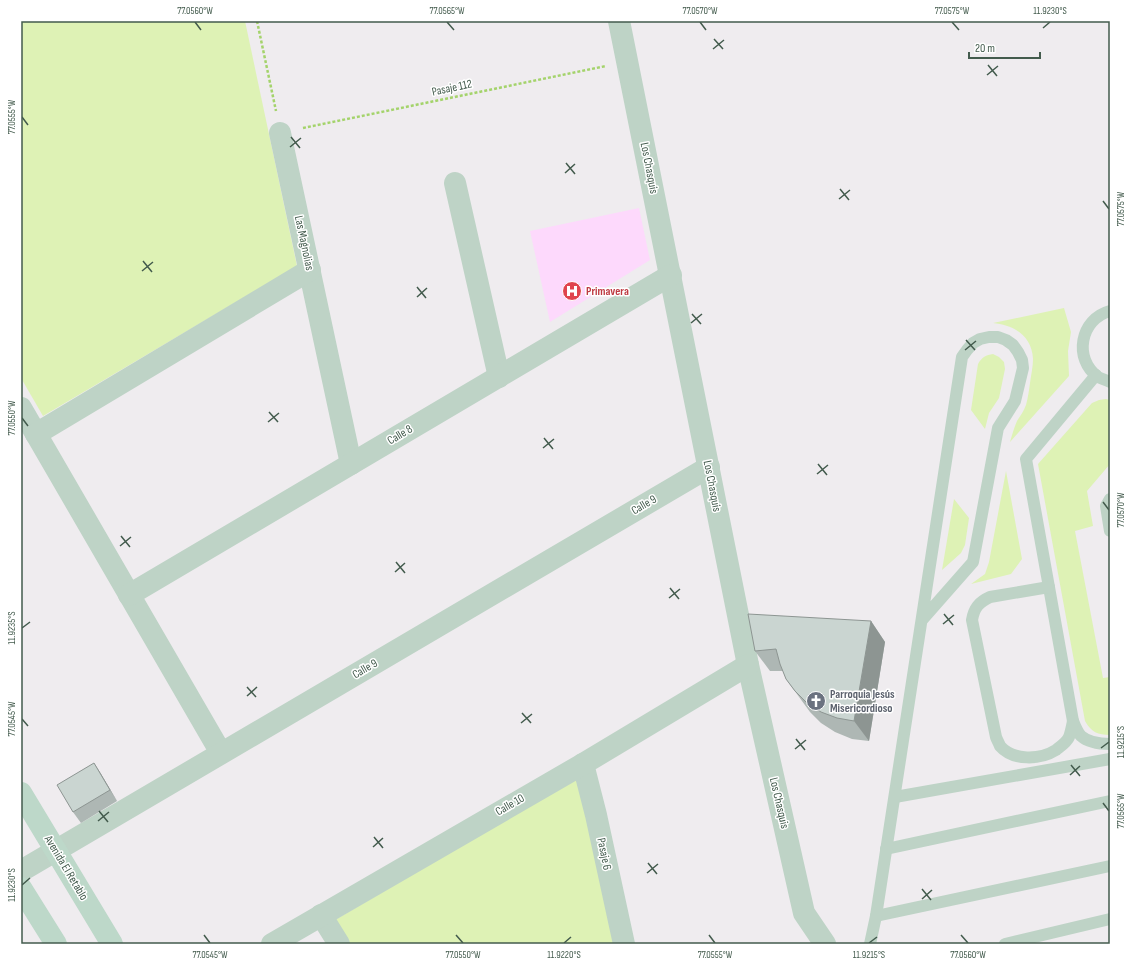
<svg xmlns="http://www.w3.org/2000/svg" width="1131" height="965" font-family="'Sofia Sans Condensed',sans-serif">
<rect width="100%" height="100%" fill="#efecef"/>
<polygon fill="#fdd9fc" points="639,208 650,260 550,322 530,231"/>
<g fill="#def2b5">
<polygon points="21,21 245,21 297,266 43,416 21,378"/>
<path d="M1064,308l7,24 -3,19 1,25 -59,66c2,-7 4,-14 7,-21 3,-5 7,-10 9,-16 2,-7 3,-15 4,-22 1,-8 3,-16 3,-24 -1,-23 -19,-34 -40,-36z"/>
<path d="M993,354l6,3 5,5 1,7 -6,29 -10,15 -4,16 -14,-19 7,-46c4,-7 8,-9 15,-10z"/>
<path d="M1106,399l4,1v64l-23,27 6,35 -18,5 28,147 7,-1v58c-12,0 -19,-3 -25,-14l-47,-257 54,-61 7,-3z"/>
<polygon points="1006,471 1022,559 1011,574 971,584 985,574 989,562"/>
<polygon points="954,499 969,518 965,545 961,553 942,570"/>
<polygon points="582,775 616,944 340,944 328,924"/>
</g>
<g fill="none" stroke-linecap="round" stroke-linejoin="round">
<g stroke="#a4d36b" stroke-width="2.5" stroke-dasharray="3 2" stroke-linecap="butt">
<polyline points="257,21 276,111"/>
<polyline points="303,128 606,66"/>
</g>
<g stroke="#bed3c6" stroke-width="12">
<path d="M1110,311c-30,8 -37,48 -12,66 4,2 8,3 12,5"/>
<path d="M1096,375l-70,84 47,262c2,5 5,12 8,15 8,7 19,8 29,8"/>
<polyline points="1110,499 1106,506 1110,531"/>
<path d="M1049,587l-59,10c-11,5 -16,11 -18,23l24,117c1,3 3,6 4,9 13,15 40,14 56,4 5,-4 11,-8 13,-13 2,-5 3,-11 4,-16"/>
<polyline points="895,797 1110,759"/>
<polyline points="886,849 1110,801"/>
<polyline points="876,916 1110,866"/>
<polyline points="870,944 876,916 962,357 967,350 973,343 980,339 989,337 998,337 1006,340 1013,345 1018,352 1022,360 1023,368 1015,401 998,428 973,562 922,620"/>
<polyline points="1005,944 1110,919"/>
</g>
<g stroke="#bed3c6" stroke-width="22">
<polyline points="619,21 748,665 804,913 825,944"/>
<polyline points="280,133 351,464"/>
<polyline points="455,183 499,377"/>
<polyline points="21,408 221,753"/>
<polyline points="36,434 310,270"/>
<polyline points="129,595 671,275"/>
<polyline points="583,764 596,815 624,944"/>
<polyline points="21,871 709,467"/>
<polyline points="321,915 339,944"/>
<polyline points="272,944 583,764 748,665"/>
</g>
<g stroke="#bdd8c9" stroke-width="22">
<polyline points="21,793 112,944"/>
<polyline points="21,888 56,944"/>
</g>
</g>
<g fill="#aeb7b4">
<polygon points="871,621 885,642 869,741 852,739 835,732 821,723 810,712 786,679 783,671 770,671 755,651"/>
<polygon points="94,763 101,774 117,801 81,823 73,812"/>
</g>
<g fill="#8d9592">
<polygon points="871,621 885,642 869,741 854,721"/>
<polygon points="94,763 101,774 117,801 110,790"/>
</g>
<g fill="#cad5d1" stroke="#8d9592">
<polygon points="748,614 871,621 854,721 837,718 821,712 806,702 795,691 786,679 780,664 776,649 755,651"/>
<polygon points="94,763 110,790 73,812 57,785"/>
</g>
<path fill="none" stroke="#435b4d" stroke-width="1.5" d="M195,22l6,8M447,22l7,8M700,22l6,8M952,22l7,8M1043,28l7,-6M714,39l9,10M713,49l11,-9M988,65l9,11M987,75l11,-9M22,117l6,8M291,137l9,11M290,147l11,-9M566,163l9,11M565,173l10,-9M840,189l9,11M839,199l11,-9M1103,201l6,8M143,261l9,11M142,271l11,-9M417,287l9,11M417,297l10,-9M692,314l9,10M691,323l11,-9M966,340l9,10M965,350l11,-9M269,412l9,10M22,418l6,8M268,422l11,-9M544,438l9,11M543,448l11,-9M818,464l9,11M817,474l11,-9M1103,502l6,8M121,536l9,11M120,546l11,-9M396,562l9,11M395,572l10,-9M670,588l9,11M669,598l11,-9M944,614l9,11M943,624l11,-9M22,628l8,-6M247,687l9,10M247,696l10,-9M522,713l9,10M22,719l6,7M521,723l11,-9M796,739l9,11M1101,748l8,-6M795,749l11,-9M1071,765l9,11M1070,775l10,-9M1103,803l6,8M99,811l9,11M98,821l11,-9M374,837l9,11M373,847l10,-9M648,863l9,11M647,873l11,-9M22,885l8,-7M922,889l9,11M922,899l10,-9M204,935l6,8M456,935l7,8M709,935l6,8M961,935l7,8M564,943l7,-6M869,943l8,-6"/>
<defs>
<g id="hospital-disc" transform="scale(1)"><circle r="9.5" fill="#e0444e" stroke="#fff"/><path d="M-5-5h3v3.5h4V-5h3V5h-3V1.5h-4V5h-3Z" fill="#fff"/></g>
<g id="church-disc" transform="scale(1)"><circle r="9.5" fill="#6b7280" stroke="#fff"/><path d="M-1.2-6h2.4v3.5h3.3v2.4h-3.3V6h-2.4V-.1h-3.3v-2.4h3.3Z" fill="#fff"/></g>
</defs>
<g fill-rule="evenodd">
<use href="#hospital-disc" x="572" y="291"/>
<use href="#church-disc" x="816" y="701"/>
</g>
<g text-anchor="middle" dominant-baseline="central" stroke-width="3" stroke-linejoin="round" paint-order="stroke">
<g font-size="12" fill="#435b4d" stroke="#fff">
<text transform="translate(452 88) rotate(-12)">Pasaje 112</text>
<text transform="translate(649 168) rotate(79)">Los Chasquis</text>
<text transform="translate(304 243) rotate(78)">Las Magnolias</text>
<text transform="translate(400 435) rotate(-31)">Calle 8</text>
<text transform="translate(712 486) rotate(79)">Los Chasquis</text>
<text transform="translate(644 505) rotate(-30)">Calle 9</text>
<text transform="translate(365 669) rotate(-30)">Calle 9</text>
<text transform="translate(779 803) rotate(77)">Los Chasquis</text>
<text transform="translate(510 805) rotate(-30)">Calle 10</text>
<text transform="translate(604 854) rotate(78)">Pasaje 6</text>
<text transform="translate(66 868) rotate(59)">Avenida El Retablo</text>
</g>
<g font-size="12" font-weight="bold" fill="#be3a42" stroke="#fff" text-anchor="start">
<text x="586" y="291">Primavera</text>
</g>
<g font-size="12" font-weight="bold" fill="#5b616d" stroke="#fff" text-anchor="start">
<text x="830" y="694">Parroquia Jesús<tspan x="830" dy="14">Misericordioso</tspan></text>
</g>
</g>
<rect width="1131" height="965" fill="none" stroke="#ffffff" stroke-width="44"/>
<path d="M969 52v6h71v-6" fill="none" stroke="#435b4d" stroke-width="2"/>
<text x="975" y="52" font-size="12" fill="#435b4d" stroke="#ffffff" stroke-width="3" paint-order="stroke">20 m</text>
<rect x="22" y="22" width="1087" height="921" fill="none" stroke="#435b4d" stroke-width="1.5"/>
<g font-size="10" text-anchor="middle" fill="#435b4d">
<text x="195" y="14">77.0560°W</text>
<text x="447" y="14">77.0565°W</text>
<text x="700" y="14">77.0570°W</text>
<text x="952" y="14">77.0575°W</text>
<text x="1050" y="14">11.9230°S</text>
<text transform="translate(11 117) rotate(-90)" y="4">77.0555°W</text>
<text transform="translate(1120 209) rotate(-90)" y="4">77.0575°W</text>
<text transform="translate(11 418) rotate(-90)" y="4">77.0550°W</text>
<text transform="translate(1120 510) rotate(-90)" y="4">77.0570°W</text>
<text transform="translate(11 628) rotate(-90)" y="4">11.9235°S</text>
<text transform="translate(11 719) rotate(-90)" y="4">77.0545°W</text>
<text transform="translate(1120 742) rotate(-90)" y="4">11.9215°S</text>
<text transform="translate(1120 811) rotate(-90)" y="4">77.0565°W</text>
<text transform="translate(11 885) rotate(-90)" y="4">11.9230°S</text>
<text x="210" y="958">77.0545°W</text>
<text x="463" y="958">77.0550°W</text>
<text x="564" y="958">11.9220°S</text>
<text x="715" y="958">77.0555°W</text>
<text x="869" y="958">11.9215°S</text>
<text x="968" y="958">77.0560°W</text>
</g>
</svg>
